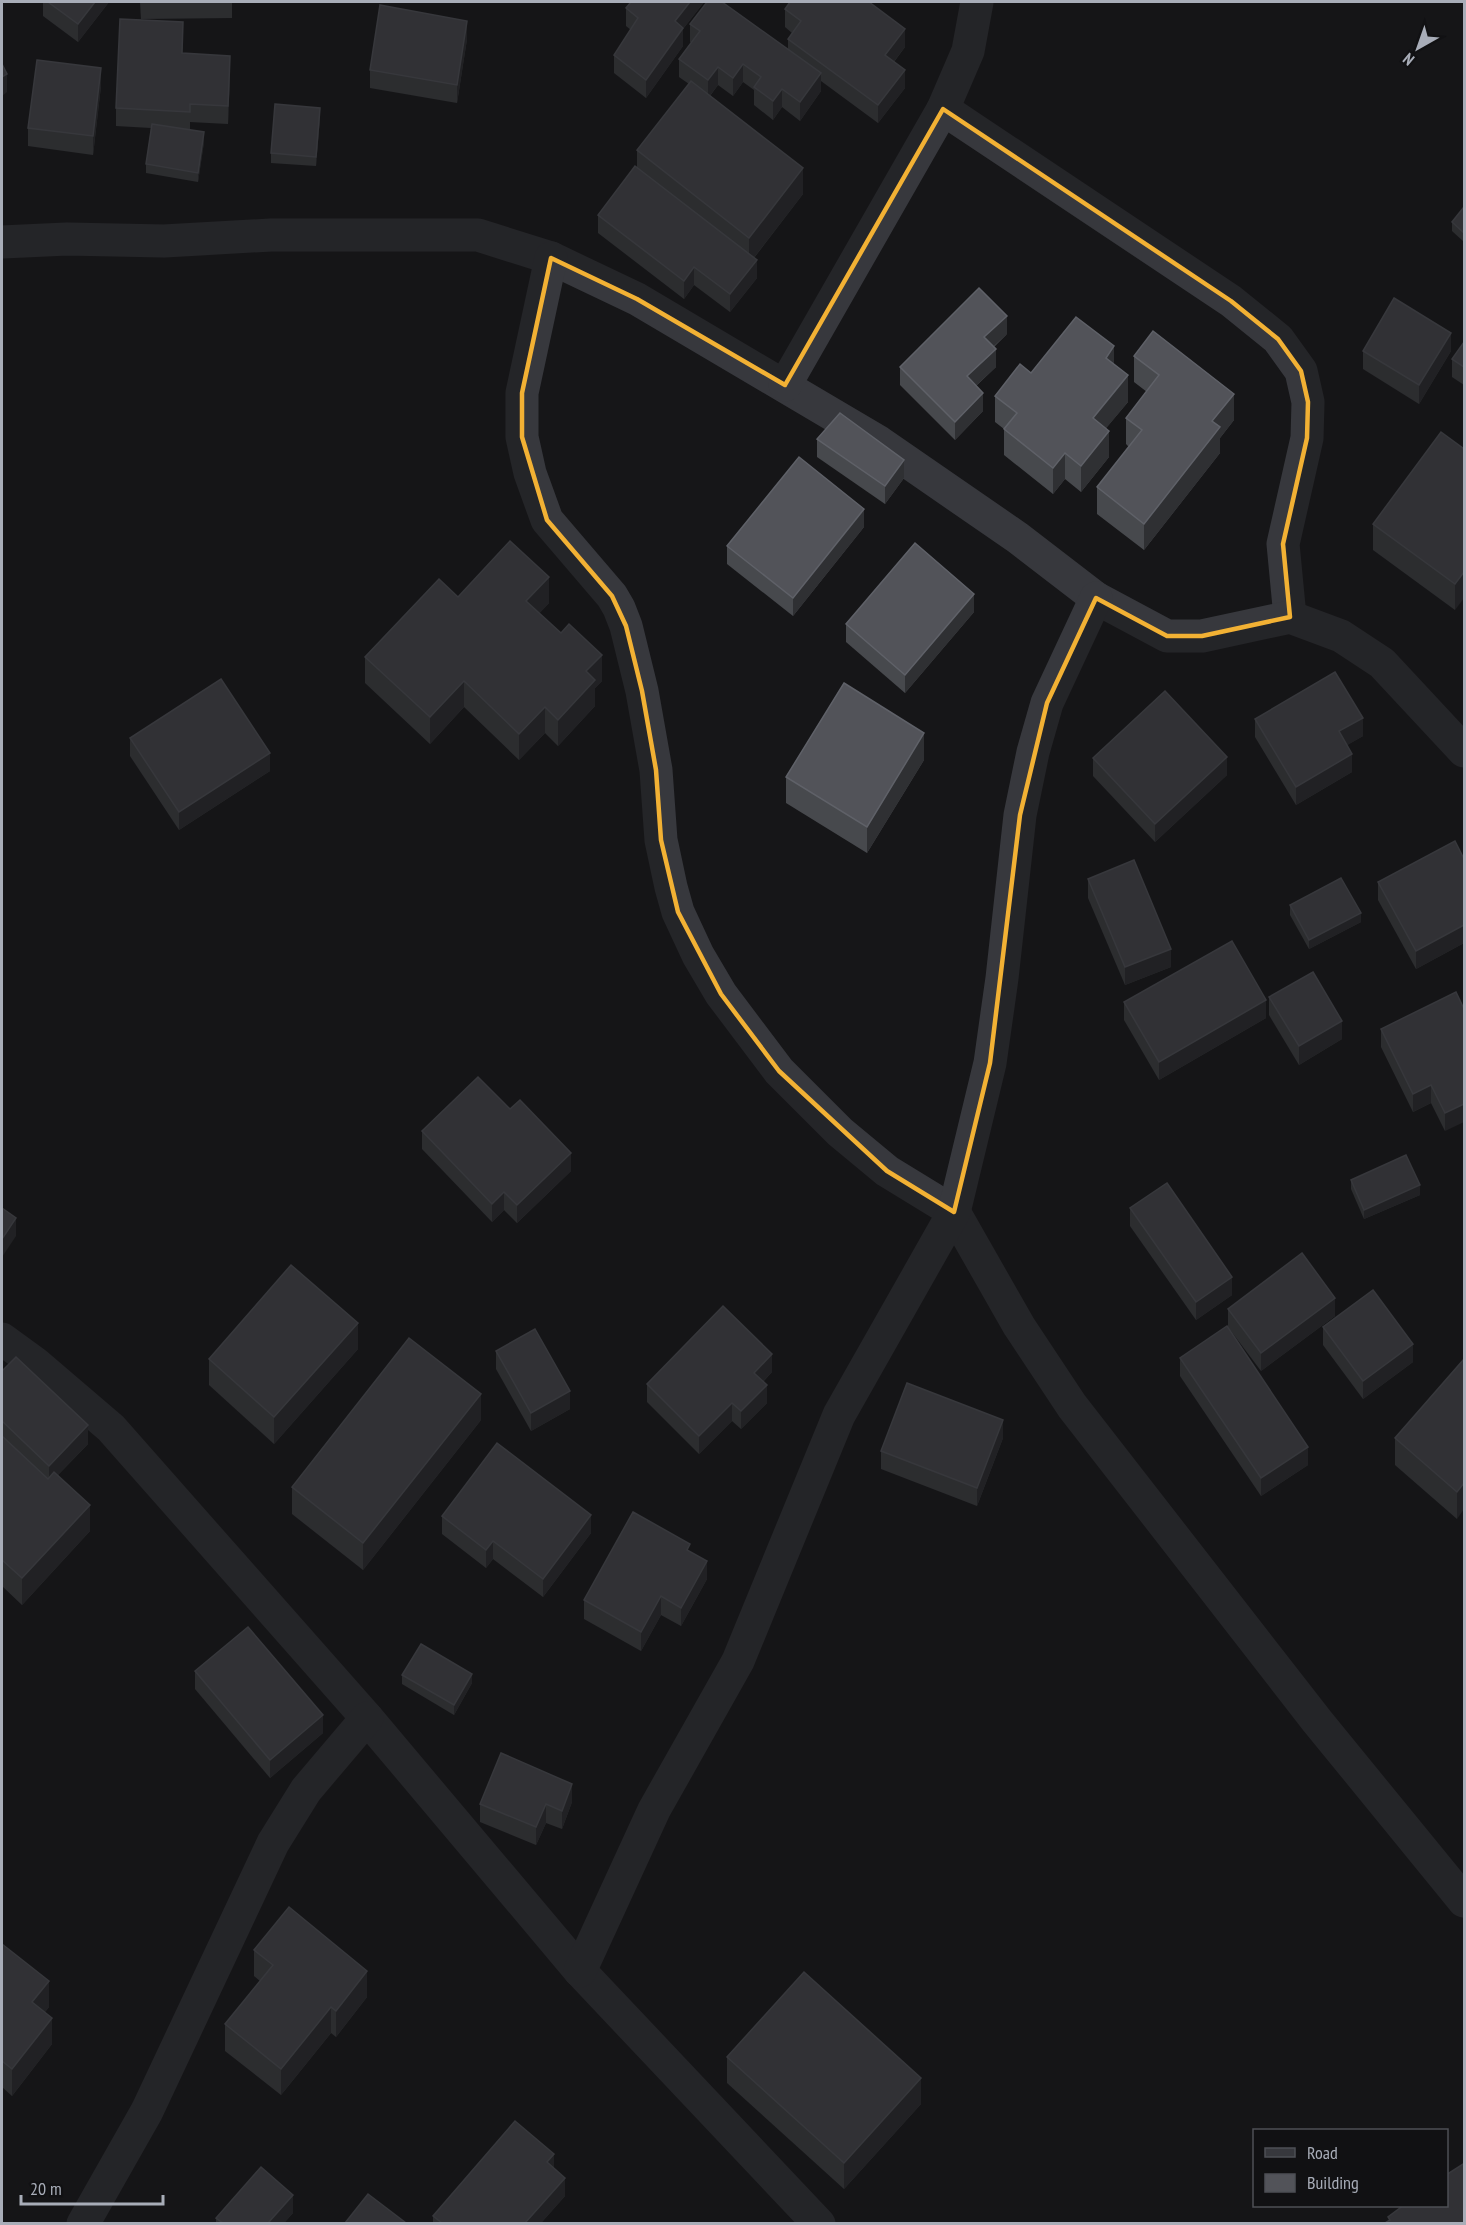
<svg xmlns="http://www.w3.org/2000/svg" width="1466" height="2225" font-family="'PT Sans Narrow',sans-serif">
<rect width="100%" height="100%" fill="#161618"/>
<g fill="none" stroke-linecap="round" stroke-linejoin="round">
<g stroke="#37383d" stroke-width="33">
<polyline points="943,109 1231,301 1278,339 1301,371 1308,402 1307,438 1283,544 1290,617"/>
<polyline points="2,242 67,239 164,241 271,235 478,235 551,258 637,299 879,442 1018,538 1096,598 1167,636 1202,636 1290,617 1341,636 1382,663 1464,751"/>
<polyline points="551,258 522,393 522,437 530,473 547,520 612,596 619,608 626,626 642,691 656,770 661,840 671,887 678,912 698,955 721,994 779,1071 840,1132 887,1171 954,1212 1019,1326 1072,1406 1317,1721 1464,1901"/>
<polyline points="785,385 943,109 968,51 977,2"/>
<polyline points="2,1339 35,1363 111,1428 367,1718 580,1971 819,2224"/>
<polyline points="580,1971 654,1810 738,1661 839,1415 954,1212 990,1063 1002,978 1020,815 1033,752 1047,703 1096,598"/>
<polyline points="83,2224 147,2111 273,1843 306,1790 367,1718"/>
</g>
</g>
<g fill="#47494d">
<polygon points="43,2 109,2 78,42 43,16"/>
<polygon points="140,2 232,2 232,18 141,19"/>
<polygon points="704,2 683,29 683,46 646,98 614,73 614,55 631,30 626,26 626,8"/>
<polygon points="785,9 905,47 894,62 905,88 878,123 821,81 821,91 800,121 782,107 773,120 754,105 754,90 743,82 733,96 718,85 710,96 803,194 754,258 757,278 730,312 694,285 684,299 598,233 598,215 637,168 637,150 689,84 679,77 679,59 691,42 690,42 690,24 788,49 788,39 792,33 785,27"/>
<polygon points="467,39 457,103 370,88 370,70"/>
<polygon points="183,40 182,53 230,74 228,124 190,122 190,130 204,142 198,182 146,173 146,164 151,128 116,126 116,108"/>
<polygon points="101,86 93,155 28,146 28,128"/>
<polygon points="320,117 316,166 271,163 271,153"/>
<polygon points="1464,207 1464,242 1452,231 1452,222"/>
<polygon points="1007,334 994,347 996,367 976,386 983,411 955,440 900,385 900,367"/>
<polygon points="1464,342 1464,385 1452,377 1452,359"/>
<polygon points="1363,351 1451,351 1419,404 1363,369"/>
<polygon points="1134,356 1234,420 1220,438 1220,453 1144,550 1097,514 1097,487 1129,447 1126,444 1126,418 1147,392 1134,382"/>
<polygon points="1114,365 1128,402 1106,428 1109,457 1081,492 1065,479 1053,494 1004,455 1004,429 995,422 995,396 1031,373"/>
<polygon points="817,439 904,478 885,504 817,457"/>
<polygon points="1464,449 1455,610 1373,550 1373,524"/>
<polygon points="864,527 793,616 727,564 727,546"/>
<polygon points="458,597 549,603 539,613 602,681 595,688 595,706 558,746 545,733 519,760 464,707 430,744 365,683 365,657"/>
<polygon points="974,612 905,693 846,642 846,624"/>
<polygon points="1255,719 1363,736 1347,745 1352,772 1296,805 1255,737"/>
<polygon points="130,738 270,771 179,830 130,756"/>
<polygon points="1093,758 1227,775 1155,842 1093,776"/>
<polygon points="924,760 867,853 786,803 786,777"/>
<polygon points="1464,859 1464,943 1416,969 1378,900 1378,882"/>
<polygon points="1088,879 1171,967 1125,985 1088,898"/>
<polygon points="1290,905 1361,922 1309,949 1290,915"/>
<polygon points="1456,992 1445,1131 1431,1103 1413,1112 1381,1047 1381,1029"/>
<polygon points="1269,997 1342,1039 1299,1065 1269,1015"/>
<polygon points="1124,1002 1266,1018 1159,1080 1124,1020"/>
<polygon points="510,1109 571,1171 517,1223 504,1210 492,1222 422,1149 422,1131"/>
<polygon points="1351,1180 1420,1195 1364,1219 1351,1189"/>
<polygon points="1130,1208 1232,1295 1196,1320 1130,1226"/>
<polygon points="1228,1309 1335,1316 1261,1371 1228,1327"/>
<polygon points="1323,1327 1413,1362 1363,1399 1323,1345"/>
<polygon points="358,1349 274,1444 209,1385 209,1359"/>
<polygon points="496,1351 570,1409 531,1431 496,1369"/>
<polygon points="1180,1358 1308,1465 1261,1496 1180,1376"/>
<polygon points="1464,1359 1457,1519 1395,1465 1395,1438"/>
<polygon points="2,1371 88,1444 58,1475 90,1531 22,1605 2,1586"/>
<polygon points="772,1372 763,1382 767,1403 741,1429 732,1421 699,1454 647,1402 647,1384"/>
<polygon points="481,1420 363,1570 292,1514 292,1487"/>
<polygon points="1003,1438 977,1506 881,1469 881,1451"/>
<polygon points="442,1516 591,1533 543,1597 493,1559 486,1568 442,1534"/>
<polygon points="690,1552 707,1579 681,1626 661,1615 641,1651 584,1619 584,1600"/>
<polygon points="195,1671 323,1733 270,1778 195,1689"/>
<polygon points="402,1675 472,1683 454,1715 402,1684"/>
<polygon points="572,1802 562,1829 546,1823 536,1845 480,1822 480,1804"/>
<polygon points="2,1944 49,2007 45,2012 52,2044 12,2096 2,2087"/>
<polygon points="254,1950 367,1997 336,2037 331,2033 281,2095 225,2051 225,2024 260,1981 254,1976"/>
<polygon points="727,2057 921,2104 844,2189 727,2083"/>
<polygon points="554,2168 565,2196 541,2223 433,2223 433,2216"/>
<polygon points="293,2213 284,2223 216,2223 216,2218"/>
</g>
<g fill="#2f3033">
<polygon points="95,2 109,2 78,42 78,24"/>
<polygon points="690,2 704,2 683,29 683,46 646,98 646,80 675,21"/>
<polygon points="467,21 467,39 457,103 457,85"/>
<polygon points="905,29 905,47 885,73 885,55"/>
<polygon points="230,56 230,74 228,124 228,106"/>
<polygon points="743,64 743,82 733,96 733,78"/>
<polygon points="718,67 718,85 708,98 708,80"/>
<polygon points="101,68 101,86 93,155 93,136"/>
<polygon points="905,70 905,88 878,123 878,105"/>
<polygon points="821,73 821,91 800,121 800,102"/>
<polygon points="7,74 7,92 2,96 2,77"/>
<polygon points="782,89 782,107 773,120 773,101"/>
<polygon points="320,108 320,117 316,166 316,157"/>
<polygon points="204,132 204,142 198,182 198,173"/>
<polygon points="803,168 803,194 749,264 749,238"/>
<polygon points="757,260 757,278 730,312 730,294"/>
<polygon points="694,267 694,285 684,299 684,281"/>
<polygon points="1007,316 1007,334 984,355 984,337"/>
<polygon points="1451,333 1451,351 1419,404 1419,385"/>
<polygon points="1114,346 1114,373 1106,358"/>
<polygon points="996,349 996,367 967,394 967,376"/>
<polygon points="1128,375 1128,402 1093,444 1093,418"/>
<polygon points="983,393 983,411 955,440 955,422"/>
<polygon points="1234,394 1234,420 1220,438 1220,453 1144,550 1144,524 1212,421"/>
<polygon points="1109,431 1109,457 1081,492 1081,466"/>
<polygon points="1065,453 1065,479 1053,494 1053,468"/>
<polygon points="904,460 904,478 885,504 885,486"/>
<polygon points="864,509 864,527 793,616 793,598"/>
<polygon points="1464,572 1464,598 1455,610 1455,584"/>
<polygon points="549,577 549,603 526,628 526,601"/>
<polygon points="974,594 974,612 905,693 905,675"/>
<polygon points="602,655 602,681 595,688 595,706 558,746 558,720 586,671"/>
<polygon points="464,681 464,707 430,744 430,717"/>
<polygon points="545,707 545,733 519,760 519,734"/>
<polygon points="1363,718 1363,736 1339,750 1339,731"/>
<polygon points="924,733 924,760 867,853 867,827"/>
<polygon points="270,753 270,771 179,830 179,812"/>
<polygon points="1352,754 1352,772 1296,805 1296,787"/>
<polygon points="1227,757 1227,775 1155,842 1155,824"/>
<polygon points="1361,913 1361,922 1309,949 1309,940"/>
<polygon points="1464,925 1464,943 1416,969 1416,951"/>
<polygon points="1171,949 1171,967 1125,985 1125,967"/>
<polygon points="1266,1000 1266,1018 1159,1080 1159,1062"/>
<polygon points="1342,1021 1342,1039 1299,1065 1299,1046"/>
<polygon points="1431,1085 1431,1103 1413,1112 1413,1094"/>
<polygon points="1464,1104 1464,1122 1445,1131 1445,1113"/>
<polygon points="571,1153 571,1171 517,1223 517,1205"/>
<polygon points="1420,1185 1420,1195 1364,1219 1364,1210"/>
<polygon points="504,1192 504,1210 492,1222 492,1204"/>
<polygon points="16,1218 16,1236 2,1257 2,1239"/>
<polygon points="1232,1277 1232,1295 1196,1320 1196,1302"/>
<polygon points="1335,1298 1335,1316 1261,1371 1261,1353"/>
<polygon points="358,1323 358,1349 274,1444 274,1417"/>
<polygon points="1413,1344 1413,1362 1363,1399 1363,1381"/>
<polygon points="772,1354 772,1372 754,1391 754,1373"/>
<polygon points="767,1385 767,1403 741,1429 741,1411"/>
<polygon points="570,1391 570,1409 531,1431 531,1413"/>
<polygon points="481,1394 481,1420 363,1570 363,1543"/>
<polygon points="732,1403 732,1421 699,1454 699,1436"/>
<polygon points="1003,1420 1003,1438 977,1506 977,1488"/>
<polygon points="88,1425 88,1444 49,1484 49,1466"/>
<polygon points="1308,1447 1308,1465 1261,1496 1261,1478"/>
<polygon points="1464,1483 1464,1509 1457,1519 1457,1492"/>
<polygon points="90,1505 90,1531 22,1605 22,1578"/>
<polygon points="591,1515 591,1533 543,1597 543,1579"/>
<polygon points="493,1541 493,1559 486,1568 486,1550"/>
<polygon points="707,1561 707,1579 681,1626 681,1608"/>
<polygon points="661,1596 661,1615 641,1651 641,1632"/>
<polygon points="472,1674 472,1683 454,1715 454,1705"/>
<polygon points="323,1715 323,1733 270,1778 270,1760"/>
<polygon points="572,1784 572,1802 562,1829 562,1811"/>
<polygon points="546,1804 546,1823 536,1845 536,1827"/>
<polygon points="367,1971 367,1997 336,2037 336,2011"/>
<polygon points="49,1981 49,2007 32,2028 32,2002"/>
<polygon points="331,2007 331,2033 281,2095 281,2069"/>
<polygon points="52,2018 52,2044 12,2096 12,2069"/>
<polygon points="921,2078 921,2104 844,2189 844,2163"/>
<polygon points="554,2154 554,2173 547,2162"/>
<polygon points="565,2178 565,2196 541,2223 525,2223"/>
<polygon points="293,2195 293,2213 284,2223 268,2223"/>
</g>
<g fill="#525359" stroke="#5f6168" stroke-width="1.5">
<polygon points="48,2 95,2 78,24"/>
<polygon points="631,2 690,2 675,21 683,28 646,80 614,55 638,18 626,8"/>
<polygon points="707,2 722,2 821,73 800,102 782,89 773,101 754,87 761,77 743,64 733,78 718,67 708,80 679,59 700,31 690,24"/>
<polygon points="790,2 869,2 905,29 885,55 905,70 878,105 788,39 801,21 785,9"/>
<polygon points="380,5 467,21 457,85 370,70"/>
<polygon points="120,19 183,22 182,53 230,56 228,106 190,104 190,112 116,108"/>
<polygon points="37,60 101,68 93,136 28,128"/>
<polygon points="2,64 7,74 2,77"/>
<polygon points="691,81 803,168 749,238 637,150"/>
<polygon points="275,104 320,108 316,157 271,153"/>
<polygon points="152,124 204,132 198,173 146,164"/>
<polygon points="635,166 757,260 730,294 694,267 684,281 598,215"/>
<polygon points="1464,207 1464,233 1452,222"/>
<polygon points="979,288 1007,316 984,337 996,349 967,376 983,393 955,422 900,367"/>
<polygon points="1394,298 1451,333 1419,385 1363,351"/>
<polygon points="1076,317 1114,346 1106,358 1128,375 1093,418 1109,431 1081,466 1065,453 1053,468 1004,429 1017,413 995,396 1020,364 1031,373"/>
<polygon points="1153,331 1234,394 1212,421 1220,427 1144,524 1097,487 1142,430 1126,418 1159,375 1134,356"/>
<polygon points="1464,342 1464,367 1452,359"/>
<polygon points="840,413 904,460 885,486 817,439"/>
<polygon points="1441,432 1464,449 1464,572 1455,584 1373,524"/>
<polygon points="799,457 864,509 793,598 727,546"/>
<polygon points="510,541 549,577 526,601 561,633 569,624 602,655 586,671 595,680 558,720 545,707 519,734 464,681 430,717 365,657 439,579 458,597"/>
<polygon points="915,543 974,594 905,675 846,624"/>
<polygon points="1335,672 1363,718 1339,731 1352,754 1296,787 1255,719"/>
<polygon points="221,679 270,753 179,812 130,738"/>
<polygon points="844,683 924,733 867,827 786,777"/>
<polygon points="1165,691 1227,757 1155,824 1093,758"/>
<polygon points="1455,841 1464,859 1464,925 1416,951 1378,882"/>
<polygon points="1134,860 1171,949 1125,967 1088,879"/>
<polygon points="1341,878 1361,913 1309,940 1290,905"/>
<polygon points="1232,941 1266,1000 1159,1062 1124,1002"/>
<polygon points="1313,972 1342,1021 1299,1046 1269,997"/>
<polygon points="1456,992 1464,1009 1464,1104 1445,1113 1431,1085 1413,1094 1381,1029"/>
<polygon points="478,1077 510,1109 520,1100 571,1153 517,1205 504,1192 492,1204 422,1131"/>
<polygon points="1406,1155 1420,1185 1364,1210 1351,1180"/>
<polygon points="1167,1183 1232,1277 1196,1302 1130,1208"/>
<polygon points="2,1208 16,1218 2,1239"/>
<polygon points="1302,1253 1335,1298 1261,1353 1228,1309"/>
<polygon points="291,1265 358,1323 274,1417 209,1359"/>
<polygon points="1373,1290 1413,1344 1363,1381 1323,1327"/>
<polygon points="723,1306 772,1354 754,1373 767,1385 741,1411 732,1403 699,1436 647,1384"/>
<polygon points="1227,1326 1308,1447 1261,1478 1180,1358"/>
<polygon points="535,1329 570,1391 531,1413 496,1351"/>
<polygon points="409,1338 481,1394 363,1543 292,1487"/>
<polygon points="16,1357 88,1425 49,1466 2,1421 2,1371"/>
<polygon points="1464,1359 1464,1483 1457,1492 1395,1438"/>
<polygon points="907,1383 1003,1420 977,1488 881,1451"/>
<polygon points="2,1436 48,1479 54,1472 90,1505 22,1578 2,1560"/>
<polygon points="497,1443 591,1515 543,1579 493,1541 486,1550 442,1516"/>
<polygon points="633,1512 690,1544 687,1550 707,1561 681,1608 661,1596 641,1632 584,1600"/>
<polygon points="248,1627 323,1715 270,1760 195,1671"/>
<polygon points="421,1644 472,1674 454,1705 402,1675"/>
<polygon points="501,1753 572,1784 562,1811 546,1804 536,1827 480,1804"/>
<polygon points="289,1907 367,1971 336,2011 331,2007 281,2069 225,2024 273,1965 254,1950"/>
<polygon points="2,1944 49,1981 32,2002 52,2018 12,2069 2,2061"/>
<polygon points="804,1972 921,2078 844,2163 727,2057"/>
<polygon points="515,2121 554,2154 547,2162 565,2178 525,2223 442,2223 433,2216"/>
<polygon points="1463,2164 1464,2166 1464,2223 1385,2223 1390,2220 1388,2217 1404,2205 1446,2205 1446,2175"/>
<polygon points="261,2167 293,2195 268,2223 223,2223 216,2218"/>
<polygon points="368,2194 406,2223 345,2223"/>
</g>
<path d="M0 0H1466V2225H0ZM943,109l288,192 47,38 23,32 7,31 -1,36 -24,106 7,73 -88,19h-35l-71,-38 -49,105 -27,112 -30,248 -36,149 -67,-41 -108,-100 -58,-77 -43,-82 -17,-72 -5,-70 -14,-79 -16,-65 -14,-30 -65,-76 -25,-83v-44l29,-135 86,41 148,86z" fill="#161618" fill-opacity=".55" fill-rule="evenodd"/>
<path fill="none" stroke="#f2b134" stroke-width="4.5" stroke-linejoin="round" d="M943,109l288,192 47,38 23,32 7,31 -1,36 -24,106 7,73 -88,19h-35l-71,-38 -49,105 -27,112 -30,248 -36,149 -67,-41 -108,-100 -58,-77 -43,-82 -17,-72 -5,-70 -14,-79 -16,-65 -14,-30 -65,-76 -25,-83v-44l29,-135 86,41 148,86z"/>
<rect width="1466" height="2225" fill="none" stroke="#a8adb8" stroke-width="6"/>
<rect x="1253" y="2129" width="195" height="78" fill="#111113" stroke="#4d4f55" stroke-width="1.5"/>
<rect x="1265" y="2148" width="30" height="9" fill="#37383d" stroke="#4d4f55" stroke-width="1.5"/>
<text x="1307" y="2159" font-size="18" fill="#a8adb8">Road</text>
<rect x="1265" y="2174" width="30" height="18" fill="#525359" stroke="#4d4f55" stroke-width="1.5"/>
<text x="1307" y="2189" font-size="18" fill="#a8adb8">Building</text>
<g transform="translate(1418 48) rotate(220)" stroke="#111113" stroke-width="4.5" paint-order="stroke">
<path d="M0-4.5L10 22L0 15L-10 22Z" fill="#a8adb8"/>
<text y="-9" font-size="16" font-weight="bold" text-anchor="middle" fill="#a8adb8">N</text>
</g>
<path d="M21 2195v9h142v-9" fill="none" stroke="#a8adb8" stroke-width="3"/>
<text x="30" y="2195" font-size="18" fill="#a8adb8" stroke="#111113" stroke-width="4.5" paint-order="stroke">20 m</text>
</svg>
